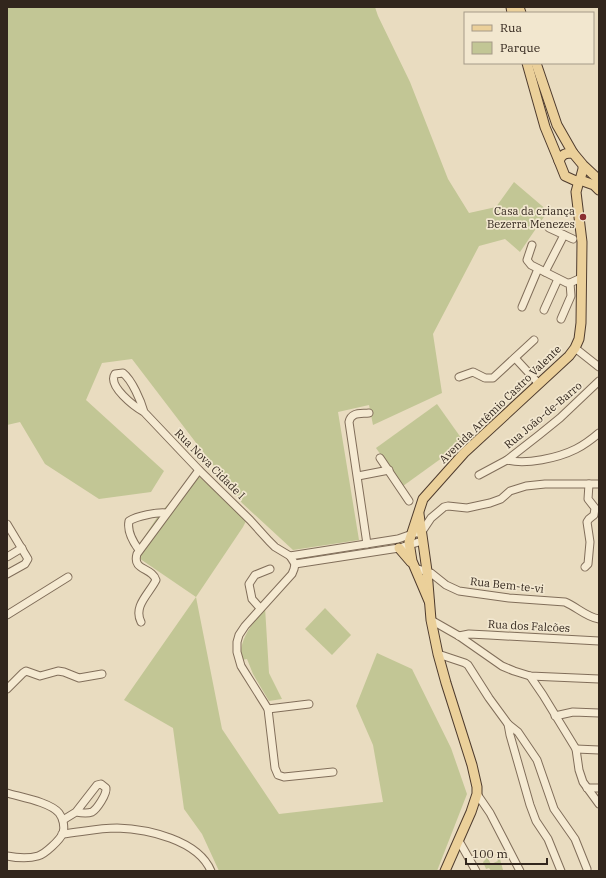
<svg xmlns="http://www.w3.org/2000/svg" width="606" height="878" font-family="'IBM Plex Serif',serif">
<rect width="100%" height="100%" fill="#e9dcc0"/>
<g fill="#c2c695">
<polygon points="7,7 375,7 378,16 410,82 448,179 469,213 496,207 514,182 548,211 520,252 505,239 479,246 433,334 442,393 373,425 369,405 338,412 359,540 293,550 242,503 132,359 102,363 86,400 164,471 151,492 99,499 45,464 20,422 7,425"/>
<polygon points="437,404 464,442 403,486 376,448"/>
<polygon points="196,474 247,519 243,527 196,597 222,729 279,814 383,802 373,745 356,706 377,653 412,669 451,748 467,794 437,871 219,871 202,834 184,809 173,728 124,700 196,597 133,554 160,513"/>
<path d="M265,607l4,66 13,26 -13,2 -16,-27 -6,-15 -5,1c-5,-20 12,-38 23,-53z"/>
<polygon points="325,608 351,635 332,655 305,629"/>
<polygon points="488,850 489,854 494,853 487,857 491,864 498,861 496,858 500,859 503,870 491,871 489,868 486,869 483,862 486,859 484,854"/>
</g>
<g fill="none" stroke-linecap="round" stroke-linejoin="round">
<g stroke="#816e5a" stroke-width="9">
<g id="minor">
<polyline points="549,228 573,239"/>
<polyline points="532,245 527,260 531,265 567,283 570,283 581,278"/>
<polyline points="545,272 564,235"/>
<polyline points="522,307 538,269"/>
<polyline points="544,310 558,279"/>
<polyline points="561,319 571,296 570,283"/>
<polyline points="575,348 599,367"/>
<polyline points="515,358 539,384"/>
<polyline points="459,377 473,372 485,378 493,378 534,340"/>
<path d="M144,412c-3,-11 -12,-32 -21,-39l-8,1c-8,12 20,33 29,38l55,58 51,50 19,21 6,6 15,9 5,8 -1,5 -2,5 -47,52 -6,9 -2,7v10l4,14 27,43 7,59 3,7 6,2 49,-5"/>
<polyline points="380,458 409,501"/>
<path d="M507,460c19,5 51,-2 69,-11 8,-4 16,-10 23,-16"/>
<polyline points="479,475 507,460 539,435 560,418 599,381"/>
<polyline points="358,476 389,470"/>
<polyline points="7,524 28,559 25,564 7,574"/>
<path d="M367,544l-18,-122c2,-10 11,-8 20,-9"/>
<path d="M139,550c-6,-8 -12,-19 -10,-29 8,-5 28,-9 37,-8"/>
<polyline points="290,556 398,539 415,533 421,533 431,518 444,507 448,506 467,508 490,503 501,499 510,491 526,486 545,484 599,484"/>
<polyline points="7,557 22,548"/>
<polyline points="295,564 399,548 422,541"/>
<polyline points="585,567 588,564 590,542 587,522 589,519 594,515 595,508 588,499 589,484"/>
<path d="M415,568l16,5 15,12 13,6 50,7 56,4c12,5 21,15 34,17"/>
<polyline points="260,608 252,599 249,584 255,575 270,569"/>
<polyline points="7,615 68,577"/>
<polyline points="431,620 459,636 502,666 514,671 530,676 599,679"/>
<path d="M141,622c-8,-16 8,-28 15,-42 -4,-13 -24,-9 -19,-26l62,-84"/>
<polyline points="459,636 469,634 489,635 599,641"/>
<polyline points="438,654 465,663 468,665 489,698 508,724 518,732 537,760 554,809 575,839 587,869"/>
<polyline points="530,676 543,695 576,749 579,770 583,782 599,804"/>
<polyline points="7,689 23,673 26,671 40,676 58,671 64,672 79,678 102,674"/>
<polyline points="268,709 309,704"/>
<polyline points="555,716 573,712 599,713"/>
<polyline points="508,724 510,735 530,805 536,821 548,839 561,871"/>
<polyline points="576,749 599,750"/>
<polyline points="587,788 599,788"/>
<path d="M7,793c13,4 43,9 52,20 4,5 6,14 4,20 -3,7 -18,21 -25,23 -10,3 -21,2 -31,0"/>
<polyline points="477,794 490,813 520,871"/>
<path d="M63,820l13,-8 21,-27 4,-1 5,4c1,6 -9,21 -14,24 -5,2 -11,1 -16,0"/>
<path d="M62,834c19,-2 37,-6 55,-6 31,1 81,12 94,43"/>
<polyline points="459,841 476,871"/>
</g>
</g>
<g stroke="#4f3c2e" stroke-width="11">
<g id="major">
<polyline points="511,7 512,13"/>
<polyline points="519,7 521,13"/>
<polyline points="527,63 545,127 559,161"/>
<polyline points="536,63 557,125 573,153"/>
<path d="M583,165v4l-3,11 -4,1 -11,-5 -6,-15c3,-7 6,-8 14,-8l10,12 16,15"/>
<polyline points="580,180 594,185 599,190"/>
<polyline points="419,514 427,571 431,620 438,654 446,683 472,765 477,787 477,794 471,812 445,871"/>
<polyline points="399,548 411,562"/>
<polyline points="429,601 412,561 409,542 423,499 464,453 569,356 575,348 579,339 581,323 582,242 576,192 579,181"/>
</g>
</g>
<use href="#minor" stroke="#f5ead2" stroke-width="7"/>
<use href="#major" stroke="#ebd09a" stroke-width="9"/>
</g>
<circle fill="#8b2f31" stroke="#f2e7cf" stroke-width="1.5" cx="583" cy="217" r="4"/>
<g text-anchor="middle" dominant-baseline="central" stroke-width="3.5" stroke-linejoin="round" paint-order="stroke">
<g font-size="11" fill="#32261d" stroke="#f2e7cf" text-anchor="end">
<text x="575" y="211">Casa da criança<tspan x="575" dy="13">Bezerra Menezes</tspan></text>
</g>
<g font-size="11" fill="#32261d" stroke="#f2e7cf">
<text transform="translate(500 404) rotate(-44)">Avenida Artêmio Castro Valente</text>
<text transform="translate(543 415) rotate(-40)">Rua João-de-Barro</text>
<text transform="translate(210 464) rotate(45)">Rua Nova Cidade I</text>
<text transform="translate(507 585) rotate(6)">Rua Bem-te-vi</text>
<text transform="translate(529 626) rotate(3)">Rua dos Falcões</text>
</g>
</g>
<rect width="606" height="878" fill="none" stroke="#32261d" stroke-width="16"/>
<rect x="464" y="12" width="130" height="52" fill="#f2e7cf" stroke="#a59a88"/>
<rect x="472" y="25" width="20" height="6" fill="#ebd09a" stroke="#a59a88"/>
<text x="500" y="32" font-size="12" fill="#32261d">Rua</text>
<rect x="472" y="42" width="20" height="12" fill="#c2c695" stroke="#a59a88"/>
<text x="500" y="52" font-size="12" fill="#32261d">Parque</text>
<path d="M466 858v6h81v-6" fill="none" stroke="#32261d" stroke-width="2"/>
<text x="472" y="858" font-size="12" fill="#32261d" stroke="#f2e7cf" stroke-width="3" paint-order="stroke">100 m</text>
</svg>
